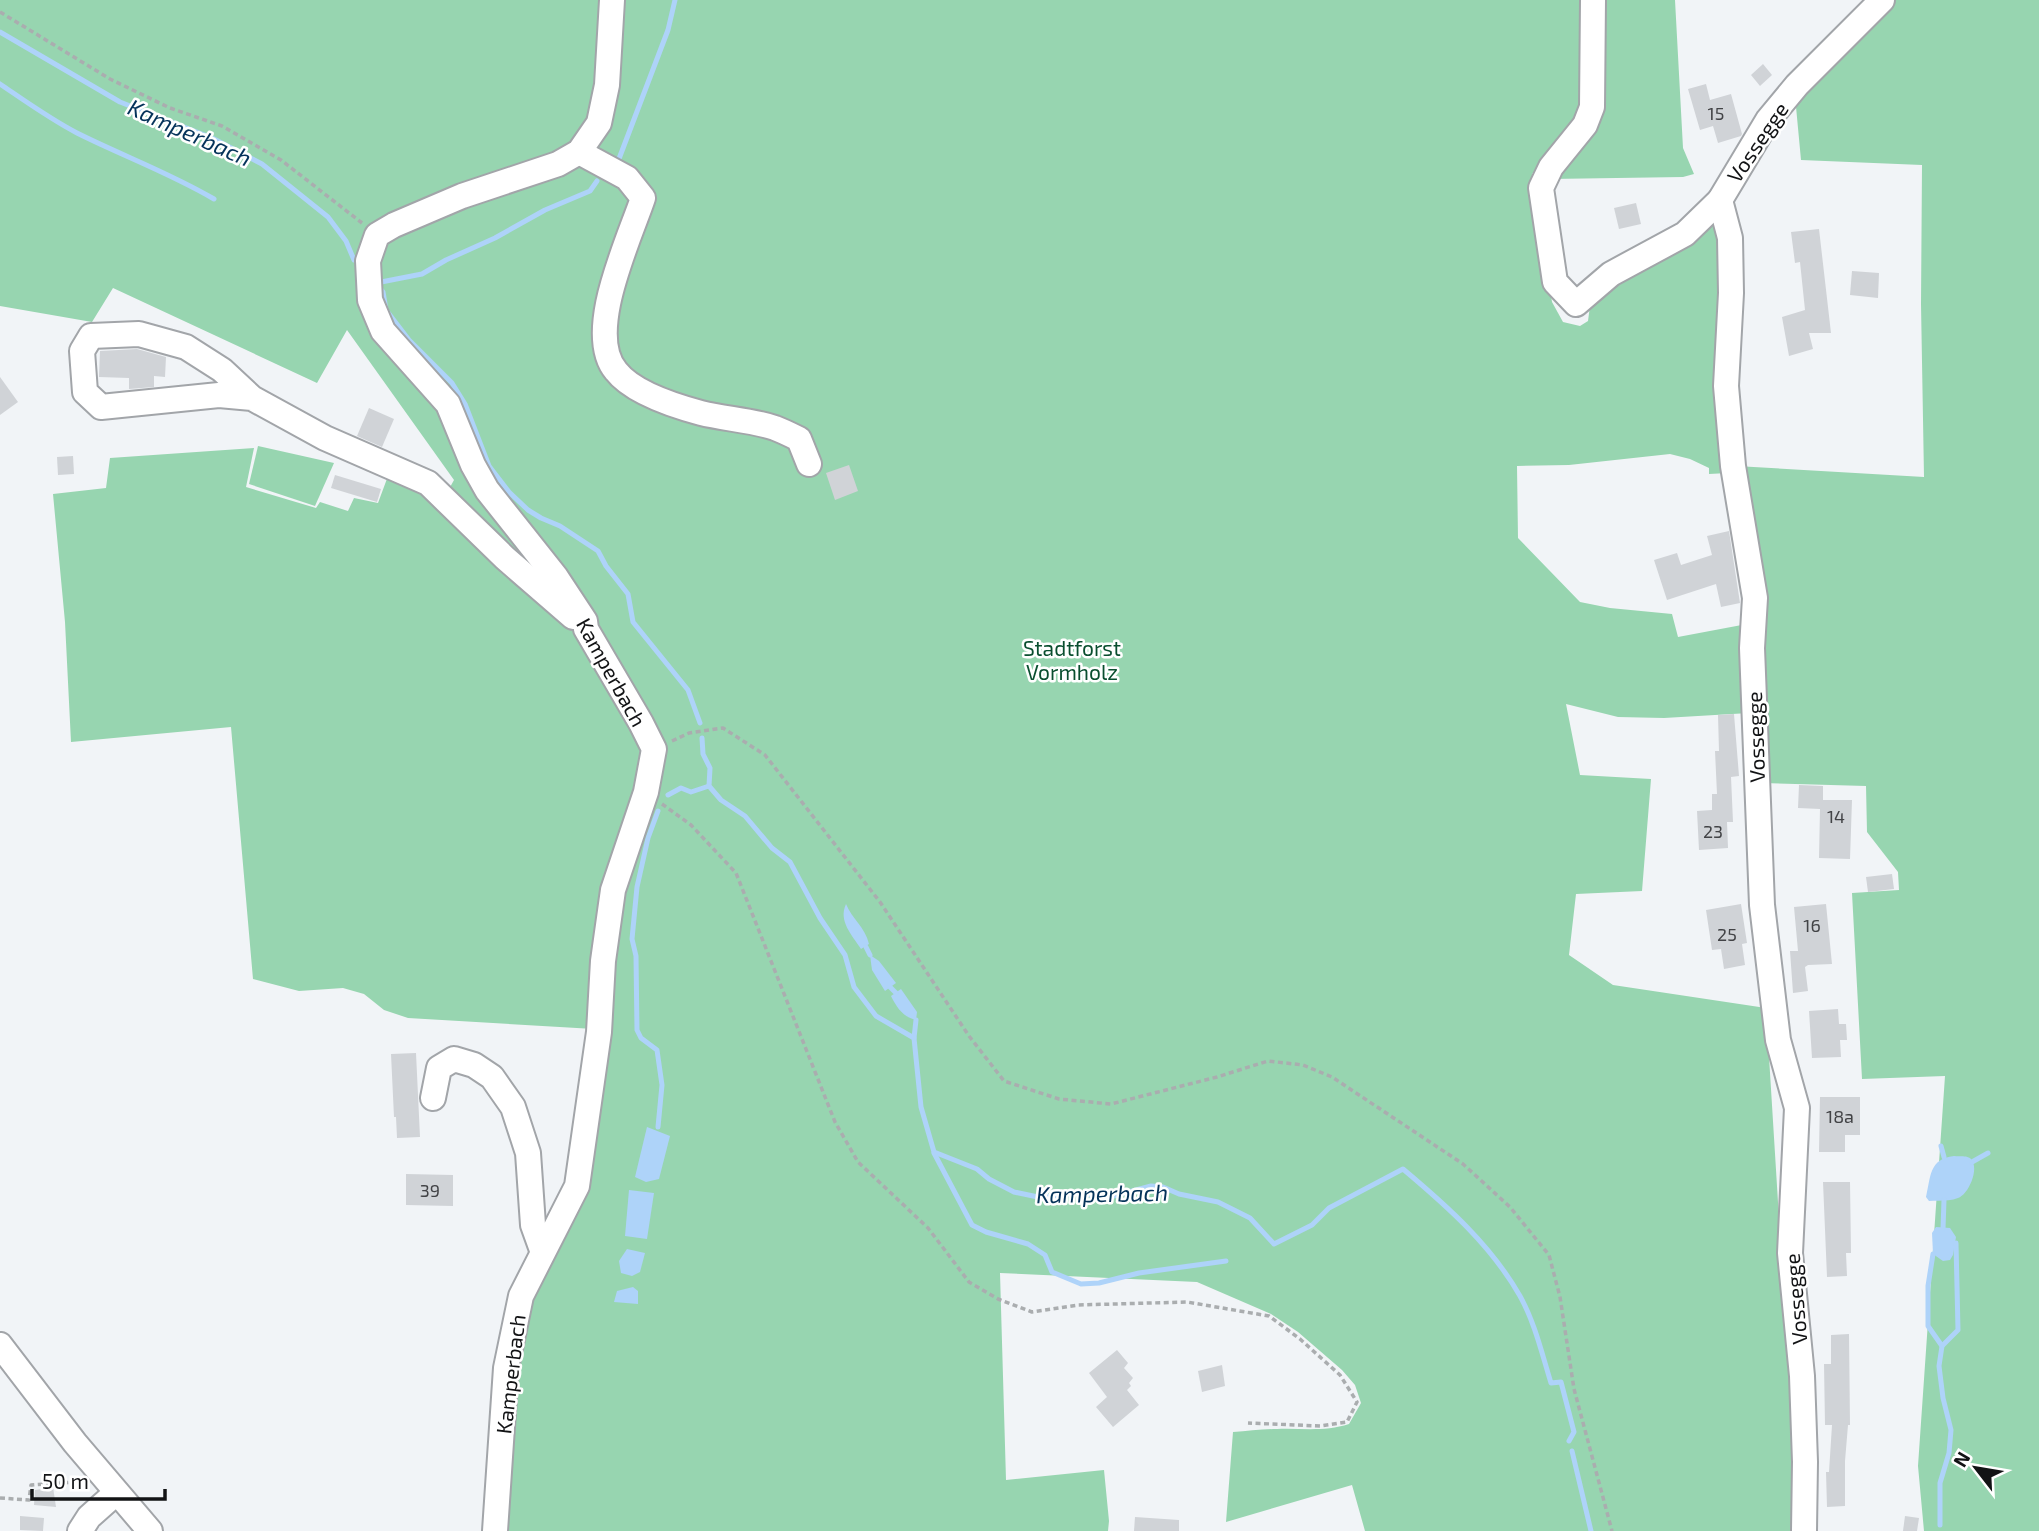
<svg xmlns="http://www.w3.org/2000/svg" width="2039" height="1531" font-family="'Exo 2',sans-serif">
<rect width="100%" height="100%" fill="#f1f4f7"/>
<g fill="#97d5b0">
<path d="M0,0h1586l-1,105 -28,45 -25,24 20,128 11,20 17,4 8,-5 2,-15 8,-11 115,-74 11,11 4,241 -19,1v-6l-19,-9 -20,-5 -101,11 -52,1 1,72 62,64 30,6 62,6 6,23 69,-13 2,89 -85,5 -46,-1 -52,-13 14,71 71,4 -9,112 -66,3 -7,61 44,30 153,23 27,437 2,86h-430l-13,-46 -126,37 7,-90c15,-1 29,-3 44,-3 25,-1 48,3 72,-5l12,-21 -6,-18 -13,-15 -44,-38 -27,-18 -74,-32 -197,-9 6,207 98,-10 5,51 -1,10h-609l23,-229 58,-114 64,-445 -50,286 -186,-11 -24,-8 -20,-16 -21,-6 -44,3 -46,-12 -22,-252 -160,15 -6,-120 -12,-128 53,-6 4,-30 144,-10 -8,39 70,21 4,-6 28,9 6,-13 24,5 10,-27 56,22 10,-18 -107,-150 -30,53 -204,-95 -21,34 -92,-16z"/>
<polygon points="1598,0 1675,0 1683,148 1694,174 1683,177 1550,179 1593,132"/>
<polygon points="1890,0 2039,0 2039,1531 1924,1531 1918,1466 1945,1076 1862,1079 1852,893 1899,890 1898,872 1867,832 1866,786 1762,783 1736,466 1924,477 1921,304 1922,165 1801,160 1795,96"/>
<polygon points="258,446 334,463 315,506 249,484"/>
</g>
<g fill="#aed3f9">
<path d="M846,904c6,15 19,23 23,40l-8,5c-9,-14 -23,-28 -15,-45z"/>
<polygon points="870,955 879,961 896,983 885,991 872,970"/>
<path d="M901,989l16,23 -1,8c-13,-3 -19,-12 -25,-24z"/>
<polygon points="647,1127 670,1136 659,1179 646,1182 635,1177"/>
<path d="M1954,1156c5,1 13,-1 17,3 9,10 -3,36 -13,39 -9,4 -20,2 -29,3l-3,-4c5,-21 3,-38 28,-41z"/>
<polygon points="629,1190 654,1193 647,1239 625,1236"/>
<polygon points="1936,1227 1950,1228 1956,1237 1953,1255 1950,1260 1943,1261 1933,1254 1932,1233"/>
<polygon points="627,1249 645,1253 640,1272 632,1276 621,1273 619,1261"/>
<polygon points="633,1287 638,1291 638,1304 614,1302 617,1291"/>
</g>
<g fill="none" stroke-linecap="round" stroke-linejoin="round">
<g stroke="#aed3f9" stroke-width="5">
<polyline points="0,32 120,102 212,138 262,164 328,217 346,241 354,260"/>
<path d="M0,84c25,17 50,35 77,49 46,23 93,40 137,66"/>
<polyline points="617,164 668,30 675,0"/>
<polyline points="597,181 590,191 545,210 495,238 446,260 422,274 376,283 383,292 386,310 409,340 452,383 465,404 489,466 509,492 528,510 541,518 560,526 598,551 606,566 628,594 633,622 688,690 700,723"/>
<path d="M702,738l1,16 7,14 -1,18 12,14 24,16 27,32 18,14 30,56 25,37 9,32 22,29 38,22 7,69 13,45 43,17 12,10 25,13 24,5 20,-1 18,-3 34,4 41,-11 12,1 16,7 39,8 32,16 24,26 38,-19 17,-17 74,-39c44,37 88,76 117,127 15,27 22,58 31,87l10,-1 13,50 -5,9"/>
<polyline points="668,795 681,788 691,792 709,786"/>
<polyline points="866,947 870,955"/>
<polyline points="890,987 896,993"/>
<polyline points="914,1038 916,1020"/>
<polyline points="658,1127 662,1085 657,1050 641,1038 637,1030 636,956 632,939 637,887 648,838 658,811"/>
<polyline points="1941,1146 1944,1157"/>
<polyline points="934,1153 972,1225 986,1232 1028,1244 1045,1255 1052,1272 1081,1284 1099,1283 1139,1273 1226,1261"/>
<polyline points="1972,1162 1988,1153"/>
<polyline points="1943,1229 1944,1200"/>
<polyline points="1933,1254 1928,1286 1928,1326 1942,1346"/>
<polyline points="1572,1451 1591,1531"/>
<polyline points="1940,1525 1940,1483 1949,1453 1951,1430 1943,1398 1939,1366 1942,1346 1958,1330 1956,1243"/>
</g>
</g>
<g fill="#d0d3d7">
<polygon points="1763,64 1772,75 1760,86 1751,75"/>
<polygon points="1706,84 1710,100 1731,94 1742,134 1741,136 1718,143 1713,126 1700,130 1688,89"/>
<polygon points="1636,203 1641,224 1619,229 1614,208"/>
<polygon points="1819,229 1831,333 1809,333 1813,349 1789,356 1782,317 1805,310 1800,262 1795,263 1791,232"/>
<polygon points="1852,271 1879,273 1878,298 1850,295"/>
<polygon points="137,349 166,357 165,377 154,376 154,387 129,389 129,378 99,377 100,351"/>
<polygon points="0,377 18,402 0,415"/>
<polygon points="369,408 394,419 382,447 357,436"/>
<polygon points="73,456 74,474 58,475 57,457"/>
<polygon points="849,465 858,491 835,500 826,473"/>
<polygon points="335,475 381,489 377,502 331,488"/>
<polygon points="1729,531 1740,603 1721,607 1716,584 1667,600 1654,560 1677,553 1681,565 1712,555 1707,536"/>
<polygon points="1734,714 1739,776 1731,777 1733,822 1727,822 1728,848 1699,850 1697,811 1712,810 1712,794 1717,794 1715,751 1719,751 1718,715"/>
<polygon points="1799,785 1823,786 1823,800 1852,800 1850,859 1819,858 1820,809 1798,808"/>
<polygon points="1892,874 1894,889 1868,892 1866,877"/>
<polygon points="1741,904 1747,943 1742,944 1745,965 1724,969 1721,949 1712,950 1706,910"/>
<polygon points="1826,904 1832,964 1808,965 1805,967 1808,991 1793,993 1790,951 1798,951 1794,907"/>
<polygon points="1838,1009 1839,1024 1846,1024 1847,1040 1840,1040 1841,1057 1812,1058 1809,1011"/>
<polygon points="416,1053 420,1137 397,1138 396,1117 394,1117 391,1054"/>
<polygon points="1820,1097 1860,1097 1860,1135 1845,1135 1845,1152 1819,1152"/>
<polygon points="406,1174 453,1175 453,1206 406,1205"/>
<polygon points="1823,1182 1850,1182 1851,1253 1846,1253 1847,1276 1827,1277"/>
<polygon points="1849,1334 1850,1425 1848,1425 1845,1461 1845,1506 1827,1507 1826,1472 1829,1472 1832,1425 1825,1425 1824,1364 1831,1364 1831,1335"/>
<polygon points="1117,1350 1128,1363 1124,1368 1133,1378 1129,1383 1131,1386 1127,1390 1139,1405 1113,1427 1096,1407 1107,1397 1089,1373"/>
<polygon points="1222,1365 1225,1386 1202,1392 1198,1371"/>
<polygon points="53,1487 56,1507 34,1505 35,1490"/>
<polygon points="20,1516 44,1518 43,1531 20,1530"/>
<polygon points="1905,1516 1919,1518 1917,1531 1903,1531"/>
<polygon points="1135,1517 1179,1520 1179,1531 1134,1531"/>
</g>
<g fill="none" stroke-linecap="round" stroke-linejoin="round">
<g stroke="#a2a5a9" stroke-width="28">
<g id="minor">
<polyline points="1593,0 1592,107 1585,125 1551,167 1541,188 1555,282 1576,304 1611,274 1685,234 1720,200"/>
<path d="M579,152l48,26 16,20c-14,42 -59,135 -27,173 17,22 59,35 85,42 24,6 51,7 74,15 8,3 16,7 24,11l10,25"/>
<polyline points="252,398 219,395 101,407 85,392 82,351 91,336 139,334 186,347 222,370 252,398 325,438 428,483 505,558 573,617"/>
<polyline points="433,1098 439,1068 454,1059 474,1065 492,1077 513,1107 528,1153 533,1225 542,1250"/>
<polyline points="0,1345 75,1443 150,1531"/>
<polyline points="80,1531 89,1517 116,1493"/>
<polyline points="495,1531 506,1368 521,1296 577,1186 599,1032 603,961 613,890 646,792 654,749 641,723 586,629 585,621 556,577 487,490 473,465 448,404 383,331 370,300 368,261 377,235 394,225 462,196 558,164 579,152 599,123 607,85 612,0"/>
<polyline points="1804,1531 1805,1462 1802,1376 1790,1253 1797,1108 1778,1040 1762,905 1752,648 1755,598 1733,466 1726,386 1731,293 1730,238 1720,200 1768,120 1797,85 1882,0"/>
</g>
</g>
<g stroke="#aaadaf" stroke-width="3.5" stroke-dasharray="5 3.5" stroke-linecap="butt">
<polyline points="0,12 110,79 170,108 222,126 281,160 362,223"/>
<polyline points="672,741 689,733 723,728 765,755 880,902 969,1036 1004,1081 1059,1099 1111,1104 1217,1077 1268,1061 1303,1065 1332,1077 1463,1164 1510,1207 1549,1255 1560,1297 1574,1389 1612,1531"/>
<polyline points="662,804 691,825 736,873 835,1122 858,1162 928,1228 969,1282 998,1299 1032,1312 1078,1305 1187,1302 1269,1316 1300,1339 1340,1375 1357,1402 1347,1422 1320,1426 1248,1423"/>
<polyline points="0,1498 29,1500 31,1485 76,1482"/>
</g>
<use href="#minor" stroke="#fff" stroke-width="24"/>
</g>
<g text-anchor="middle" dominant-baseline="central" stroke-width="5" stroke-linejoin="round" paint-order="stroke">
<g font-size="18" fill="#424346">
<text x="1716" y="113">15</text>
<text x="1836" y="816">14</text>
<text x="1713" y="831">23</text>
<text x="1812" y="925">16</text>
<text x="1727" y="934">25</text>
<text x="1840" y="1116">18a</text>
<text x="430" y="1190">39</text>
</g>
<g font-size="21" fill="#121315" stroke="#fff">
<text transform="translate(1757 142) rotate(-56)">Vossegge</text>
<text transform="translate(612 672) rotate(61)">Kamperbach</text>
<text transform="translate(1755 737) rotate(-92)">Vossegge</text>
<text transform="translate(1795 1299) rotate(-95)">Vossegge</text>
<text transform="translate(510 1374) rotate(-83)">Kamperbach</text>
</g>
<g font-size="21" fill="#094e2f" stroke="#fff">
<text x="1072" y="647">Stadtforst<tspan x="1072" dy="24">Vormholz</tspan></text>
</g>
<g font-size="23" font-style="italic" fill="#05335a" stroke="#fff">
<text transform="translate(190 132) rotate(24)">Kamperbach</text>
<text transform="translate(1102 1193) rotate(-1)">Kamperbach</text>
</g>
</g>
<g transform="translate(1976 1468) rotate(301)" stroke="#ffffff" stroke-width="5" paint-order="stroke">
<path d="M0-5L12 26L0 18L-12 26Z" fill="#121315"/>
<text y="-10" font-size="19" font-weight="bold" text-anchor="middle" fill="#121315">N</text>
</g>
<path d="M32 1489v10h133v-10" fill="none" stroke="#121315" stroke-width="3.5"/>
<text x="42" y="1489" font-size="21" fill="#121315" stroke="#ffffff" stroke-width="5" paint-order="stroke">50 m</text>
</svg>
